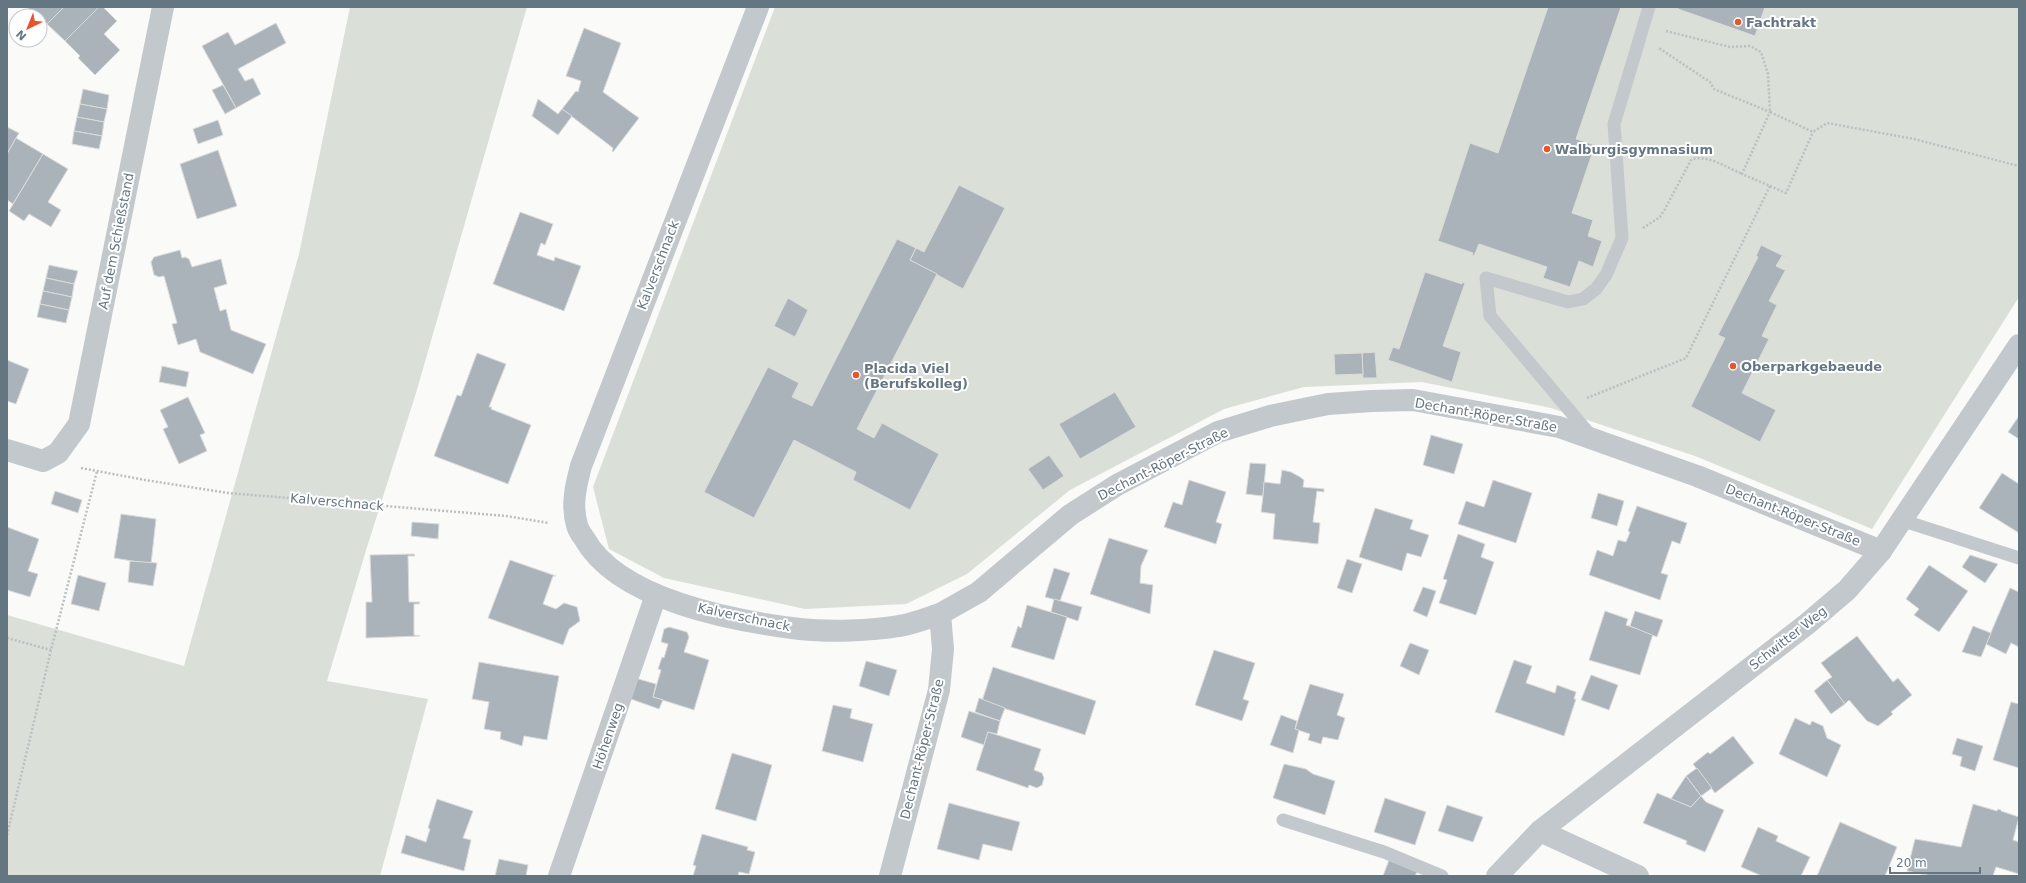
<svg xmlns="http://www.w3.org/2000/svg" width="2026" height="883" font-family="'DejaVu Sans',sans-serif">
<rect width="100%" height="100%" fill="#fafaf8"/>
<g fill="#dadfd7">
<polygon points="350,7 527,7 416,393 367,547 327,681 428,699 380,876 7,876 7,615 184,666 299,254"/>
<polygon points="775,7 2019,7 2019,297 1872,529 1695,456 1551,408 1422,382 1304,387 1224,409 1070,490 967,574 906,604 805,609 664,578 609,549 593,487"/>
</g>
<g fill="#aab3b9" stroke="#dcdcda">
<polygon points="30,7 64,7 44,27 40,24 40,16 32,16 27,10"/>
<polygon points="64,7 99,7 65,41 47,24"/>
<polygon points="99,7 103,7 117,21 104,34 120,50 95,75 78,58 80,56 65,41"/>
<polygon points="1548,7 1621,7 1576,139 1595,145 1572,213 1593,220 1588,236 1602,241 1593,267 1579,261 1570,287 1543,278 1547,267 1479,244 1474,256 1472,255 1473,253 1438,241 1470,143 1498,153"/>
<polygon points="1678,7 1765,7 1755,36 1678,9"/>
<polygon points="276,23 286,43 238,69 245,81 253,78 261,94 236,108 202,46 228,32 235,45"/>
<polygon points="584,28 621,43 603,92 639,118 613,152 612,151 613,148 562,109 576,91 578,92 581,81 566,76"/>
<polygon points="223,85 236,108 225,114 212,90"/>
<polygon points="83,89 109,95 107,109 80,104"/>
<polygon points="538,99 558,114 562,109 572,116 558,135 532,116"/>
<polygon points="80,104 107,109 104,122 77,117"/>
<polygon points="77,117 104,122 102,136 74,131"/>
<polygon points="218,120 223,135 198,144 193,129"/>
<polygon points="7,127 19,133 7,154"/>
<polygon points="74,131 102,136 99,149 72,144"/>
<polygon points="16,138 43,154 13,204 7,200 7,154"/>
<polygon points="218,150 237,206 197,219 180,164"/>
<polygon points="43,154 68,169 48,202 61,210 51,227 29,214 24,221 9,211"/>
<polygon points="959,185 1005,208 963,289 910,260 916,248 924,252"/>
<polygon points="520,212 553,224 545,245 541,243 537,255 554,261 555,257 581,266 564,311 493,284"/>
<polygon points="897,239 916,248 910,260 937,274 857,429 874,438 882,423 939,454 910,510 853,480 856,472 794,440 754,518 704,492 768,367 799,383 792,397 812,406"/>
<polygon points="1761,245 1792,260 1782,256 1776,266 1787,271 1785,271 1769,301 1777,305 1762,336 1769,339 1742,393 1776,410 1760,442 1690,406 1691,406 1725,338 1718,335 1758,257 1756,256"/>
<polygon points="180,250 182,258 185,257 189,259 192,267 221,259 227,284 214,288 220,311 226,309 231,330 266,344 253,374 200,352 196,339 178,345 172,324 177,323 164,276 159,277 154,275 151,262 154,257"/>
<polygon points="49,265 78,271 74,284 46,278"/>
<polygon points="1425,272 1462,284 1462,282 1465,283 1443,346 1461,352 1452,382 1388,360 1393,347 1399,349"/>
<polygon points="46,278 74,284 72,297 43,291"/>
<polygon points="43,291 72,297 69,310 40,304"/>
<polygon points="788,298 808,310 795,337 774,326"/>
<polygon points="40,304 69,310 66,323 37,317"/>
<polygon points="1375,352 1377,378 1363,378 1362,353"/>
<polygon points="477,353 506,364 489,407 492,407 491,409 531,425 508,484 434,456 457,395 461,396"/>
<polygon points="1362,353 1363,374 1335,375 1334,354"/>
<polygon points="7,360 29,369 16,404 7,401"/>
<polygon points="162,366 189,372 186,387 159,382"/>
<polygon points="1115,392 1136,427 1080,459 1059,424"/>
<polygon points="188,397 205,433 200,435 207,451 179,464 163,429 168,427 160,410"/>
<polygon points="2019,416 2019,439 2008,432"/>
<polygon points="1431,435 1463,444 1454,474 1423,465"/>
<polygon points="1049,455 1064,476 1043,490 1028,469"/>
<polygon points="1250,463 1266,464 1263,496 1246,494"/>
<polygon points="1282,470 1291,472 1300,477 1304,480 1303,487 1324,489 1324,492 1317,491 1313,522 1320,523 1318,544 1273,539 1275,514 1261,512 1263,496 1264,482 1280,484"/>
<polygon points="2002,473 2019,484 2019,533 1979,508"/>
<polygon points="1189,480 1226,492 1216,522 1222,524 1216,544 1164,527 1173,502 1182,505"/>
<polygon points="1493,480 1532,493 1516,543 1458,524 1466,501 1484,507"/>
<polygon points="55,491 82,500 78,513 51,504"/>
<polygon points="1598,493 1624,501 1617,526 1591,518"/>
<polygon points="1637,506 1687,523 1680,544 1672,541 1661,573 1668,575 1660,600 1589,575 1597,550 1613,556 1618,540 1626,542 1630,532 1628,531"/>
<polygon points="1375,508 1413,520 1410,529 1429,535 1421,557 1407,553 1402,571 1359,557"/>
<polygon points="121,514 156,519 151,564 114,558"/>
<polygon points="412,522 439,524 438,539 411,536"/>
<polygon points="7,527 39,539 28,571 38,574 30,597 7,590"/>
<polygon points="1458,534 1485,544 1481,557 1494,562 1476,615 1439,603 1447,580 1443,579"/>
<polygon points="1109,538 1148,550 1141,566 1140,583 1153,585 1150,614 1090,594"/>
<polygon points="414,554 415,556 408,556 409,602 420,602 419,604 414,604 414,635 420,636 366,638 366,602 372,602 370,555"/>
<polygon points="1970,555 1998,564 1985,583 1962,567"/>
<polygon points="1347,559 1362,564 1352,593 1337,588"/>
<polygon points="510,560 556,576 553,576 543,604 556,609 564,603 577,607 580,621 569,629 563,645 488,618"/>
<polygon points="130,561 157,563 153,586 128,582"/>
<polygon points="1929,565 1968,591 1939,632 1914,615 1919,609 1906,599"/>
<polygon points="1054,568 1070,573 1060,601 1045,597"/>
<polygon points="78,575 106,583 99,611 71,604"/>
<polygon points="1423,587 1436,591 1427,617 1413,611"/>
<polygon points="2010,588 2019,592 2019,647 2011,643 2006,654 1986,644"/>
<polygon points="1054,599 1082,607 1078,621 1051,612"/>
<polygon points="1027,605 1067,617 1054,660 1011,647 1018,626 1021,628"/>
<polygon points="1605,611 1628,619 1626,625 1653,634 1640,675 1589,660"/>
<polygon points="1635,611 1663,620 1657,637 1630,626"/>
<polygon points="1973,626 1991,633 1981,657 1962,652"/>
<polygon points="669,627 687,632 689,637 684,652 709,660 694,710 653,697 661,670 658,669 662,657 664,658 668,644 661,642 664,629"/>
<polygon points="1857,636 1893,682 1898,678 1912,695 1891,712 1893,714 1878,726 1867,721 1849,700 1845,704 1827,680 1832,677 1821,663"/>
<polygon points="1410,643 1429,650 1419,675 1400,666"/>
<polygon points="1214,650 1255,663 1243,699 1249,701 1242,721 1195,705"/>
<polygon points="1514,660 1532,666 1526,683 1555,693 1557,685 1576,692 1574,699 1576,699 1564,736 1495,712"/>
<polygon points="866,661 897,670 889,696 859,686"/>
<polygon points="479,662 559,676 547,740 524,736 522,746 500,739 501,732 484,729 489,702 472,699"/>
<polygon points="993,667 1096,701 1085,735 982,701"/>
<polygon points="1591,675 1618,685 1609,710 1581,700"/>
<polygon points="635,678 656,684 653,697 663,700 659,709 628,698"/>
<polygon points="1827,680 1845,704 1831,714 1814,691"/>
<polygon points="1310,684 1344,694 1337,715 1345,718 1338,740 1323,737 1321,744 1308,740 1310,734 1295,729"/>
<polygon points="979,698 1005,708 1000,721 975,712"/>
<polygon points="2011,702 2019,704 2019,768 1993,760"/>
<polygon points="833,705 852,709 850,718 873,724 863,762 822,751"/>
<polygon points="969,711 1000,721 997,734 988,732 984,745 961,737"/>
<polygon points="1281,715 1297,721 1295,729 1299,730 1293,753 1270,745"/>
<polygon points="1795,718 1810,725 1812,721 1823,726 1827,738 1841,745 1827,777 1779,754"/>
<polygon points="988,732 1041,749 1034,770 1042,773 1044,778 1042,785 1037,788 1029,785 1028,788 976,770"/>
<polygon points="1733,736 1754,763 1715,793 1693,764 1708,752 1710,754"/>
<polygon points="1957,738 1983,746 1975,771 1960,766 1962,757 1952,754"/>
<polygon points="732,753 772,765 756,821 715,809"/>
<polygon points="1284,764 1306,769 1313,774 1335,781 1325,815 1273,798"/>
<polygon points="1697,768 1712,788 1701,796 1686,776"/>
<polygon points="1686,776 1701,796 1691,807 1671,799"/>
<polygon points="1657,793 1691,807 1701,796 1706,802 1724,810 1705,852 1686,844 1687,841 1643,823"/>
<polygon points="1385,798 1426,812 1415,845 1374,832"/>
<polygon points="437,799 473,811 463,838 471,840 464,871 401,853 406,835 426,842 430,829 428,828"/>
<polygon points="949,803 1020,822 1012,851 983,844 979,860 937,849"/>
<polygon points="1973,804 1997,811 1998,809 2001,810 2001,811 2019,817 2013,840 2019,842 2019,874 1996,867 1993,876 1931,876 1907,871 1915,839 1961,847"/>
<polygon points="1447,805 1483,817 1473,842 1438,831"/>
<polygon points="1840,822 1897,847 1885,876 1817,876"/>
<polygon points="1758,827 1778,836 1776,841 1810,857 1801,876 1762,876 1741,867"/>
<polygon points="702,834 748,847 747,850 755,852 749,874 739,872 738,876 693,876 696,866 693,865"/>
<polygon points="499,859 528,865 526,876 495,876"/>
<polygon points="1389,860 1417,872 1415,876 1383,876"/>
</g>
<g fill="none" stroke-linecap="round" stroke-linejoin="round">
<g stroke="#bbbfc2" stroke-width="2.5" stroke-dasharray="2 2" stroke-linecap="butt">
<polyline points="1666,31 1730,47 1750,46 1761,52 1768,74 1770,112 1813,132 1827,123 1914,139 2019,166"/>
<polyline points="1770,186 1786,193 1813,132"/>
<path d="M1643,228l17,-11 5,-8 26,-49c14,-7 37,8 51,14"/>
<polyline points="1587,398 1686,358 1770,186 1742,174 1770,112 1714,89 1710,82 1659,48"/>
<polyline points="81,468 145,480 228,493 506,516 549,523"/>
<polyline points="7,638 51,650"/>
<polyline points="7,835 51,650 97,471"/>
</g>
<g stroke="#c3c8cc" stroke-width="13">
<polyline points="1591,436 1490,316 1486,278 1568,302 1583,299 1596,289 1606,275 1622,238 1614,124 1649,7"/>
<polyline points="1901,520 2019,558"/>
<polyline points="1283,820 1384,852 1442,876"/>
</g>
<g stroke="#c3c8cc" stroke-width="22">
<path d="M758,7l-177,459c-5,19 -10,39 -4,59 1,5 4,9 7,13 34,62 150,83 216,91 28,3 71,2 99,-3 14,-2 28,-8 41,-12"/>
<polyline points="7,450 43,461 58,453 79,424 163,7"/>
<polyline points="1540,831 1638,876"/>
<polyline points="559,876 656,595"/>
<polyline points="890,876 939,690 943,649 940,614 979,592 1070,515 1117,485 1218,432 1270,416 1328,404 1372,401 1413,400 1559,427 1697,476 1881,551"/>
<polyline points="1497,876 1540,831 1807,624 1847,590 1881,551 2019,345"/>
</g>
</g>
<g fill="#e4572e" stroke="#fff" stroke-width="1.5">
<circle cx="1738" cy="22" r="4"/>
<circle cx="1547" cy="149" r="4"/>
<circle cx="1733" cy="366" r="4"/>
<circle cx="856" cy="375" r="4"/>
</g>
<g text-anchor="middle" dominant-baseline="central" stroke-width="4" stroke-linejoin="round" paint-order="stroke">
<g font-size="13" font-weight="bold" fill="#657683" stroke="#fff" text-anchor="start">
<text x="1746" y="22">Fachtrakt</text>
<text x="1555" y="149">Walburgisgymnasium</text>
<text x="1741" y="366">Oberparkgebaeude</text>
<text x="864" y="368">Placida Viel<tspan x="864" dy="15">(Berufskolleg)</tspan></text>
</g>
<g font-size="13" fill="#657683" stroke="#fff">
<text transform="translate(116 241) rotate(-79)">Auf dem Schießstand</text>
<text transform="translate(658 265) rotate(-69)">Kalverschnack</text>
<text transform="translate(1486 415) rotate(10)">Dechant-Röper-Straße</text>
<text transform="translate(1163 464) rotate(-27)">Dechant-Röper-Straße</text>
<text transform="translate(337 502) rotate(5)">Kalverschnack</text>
<text transform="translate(1793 515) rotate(22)">Dechant-Röper-Straße</text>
<text transform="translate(744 617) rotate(12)">Kalverschnack</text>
<text transform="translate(1788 638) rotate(-38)">Schwitter Weg</text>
<text transform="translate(608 736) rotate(-71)">Höhenweg</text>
<text transform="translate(922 749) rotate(-76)">Dechant-Röper-Straße</text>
</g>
</g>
<rect width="2026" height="883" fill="none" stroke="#657683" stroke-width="16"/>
<g transform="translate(28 28) rotate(223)"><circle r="19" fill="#ffffff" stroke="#c1c8cd"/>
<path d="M0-3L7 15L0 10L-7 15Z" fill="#e4572e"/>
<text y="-6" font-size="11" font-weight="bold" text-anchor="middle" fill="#657683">N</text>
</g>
<path d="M1890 867v6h90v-6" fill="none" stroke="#657683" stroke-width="2"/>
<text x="1896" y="867" font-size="12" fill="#657683" stroke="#ffffff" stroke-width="3" paint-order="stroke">20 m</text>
</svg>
